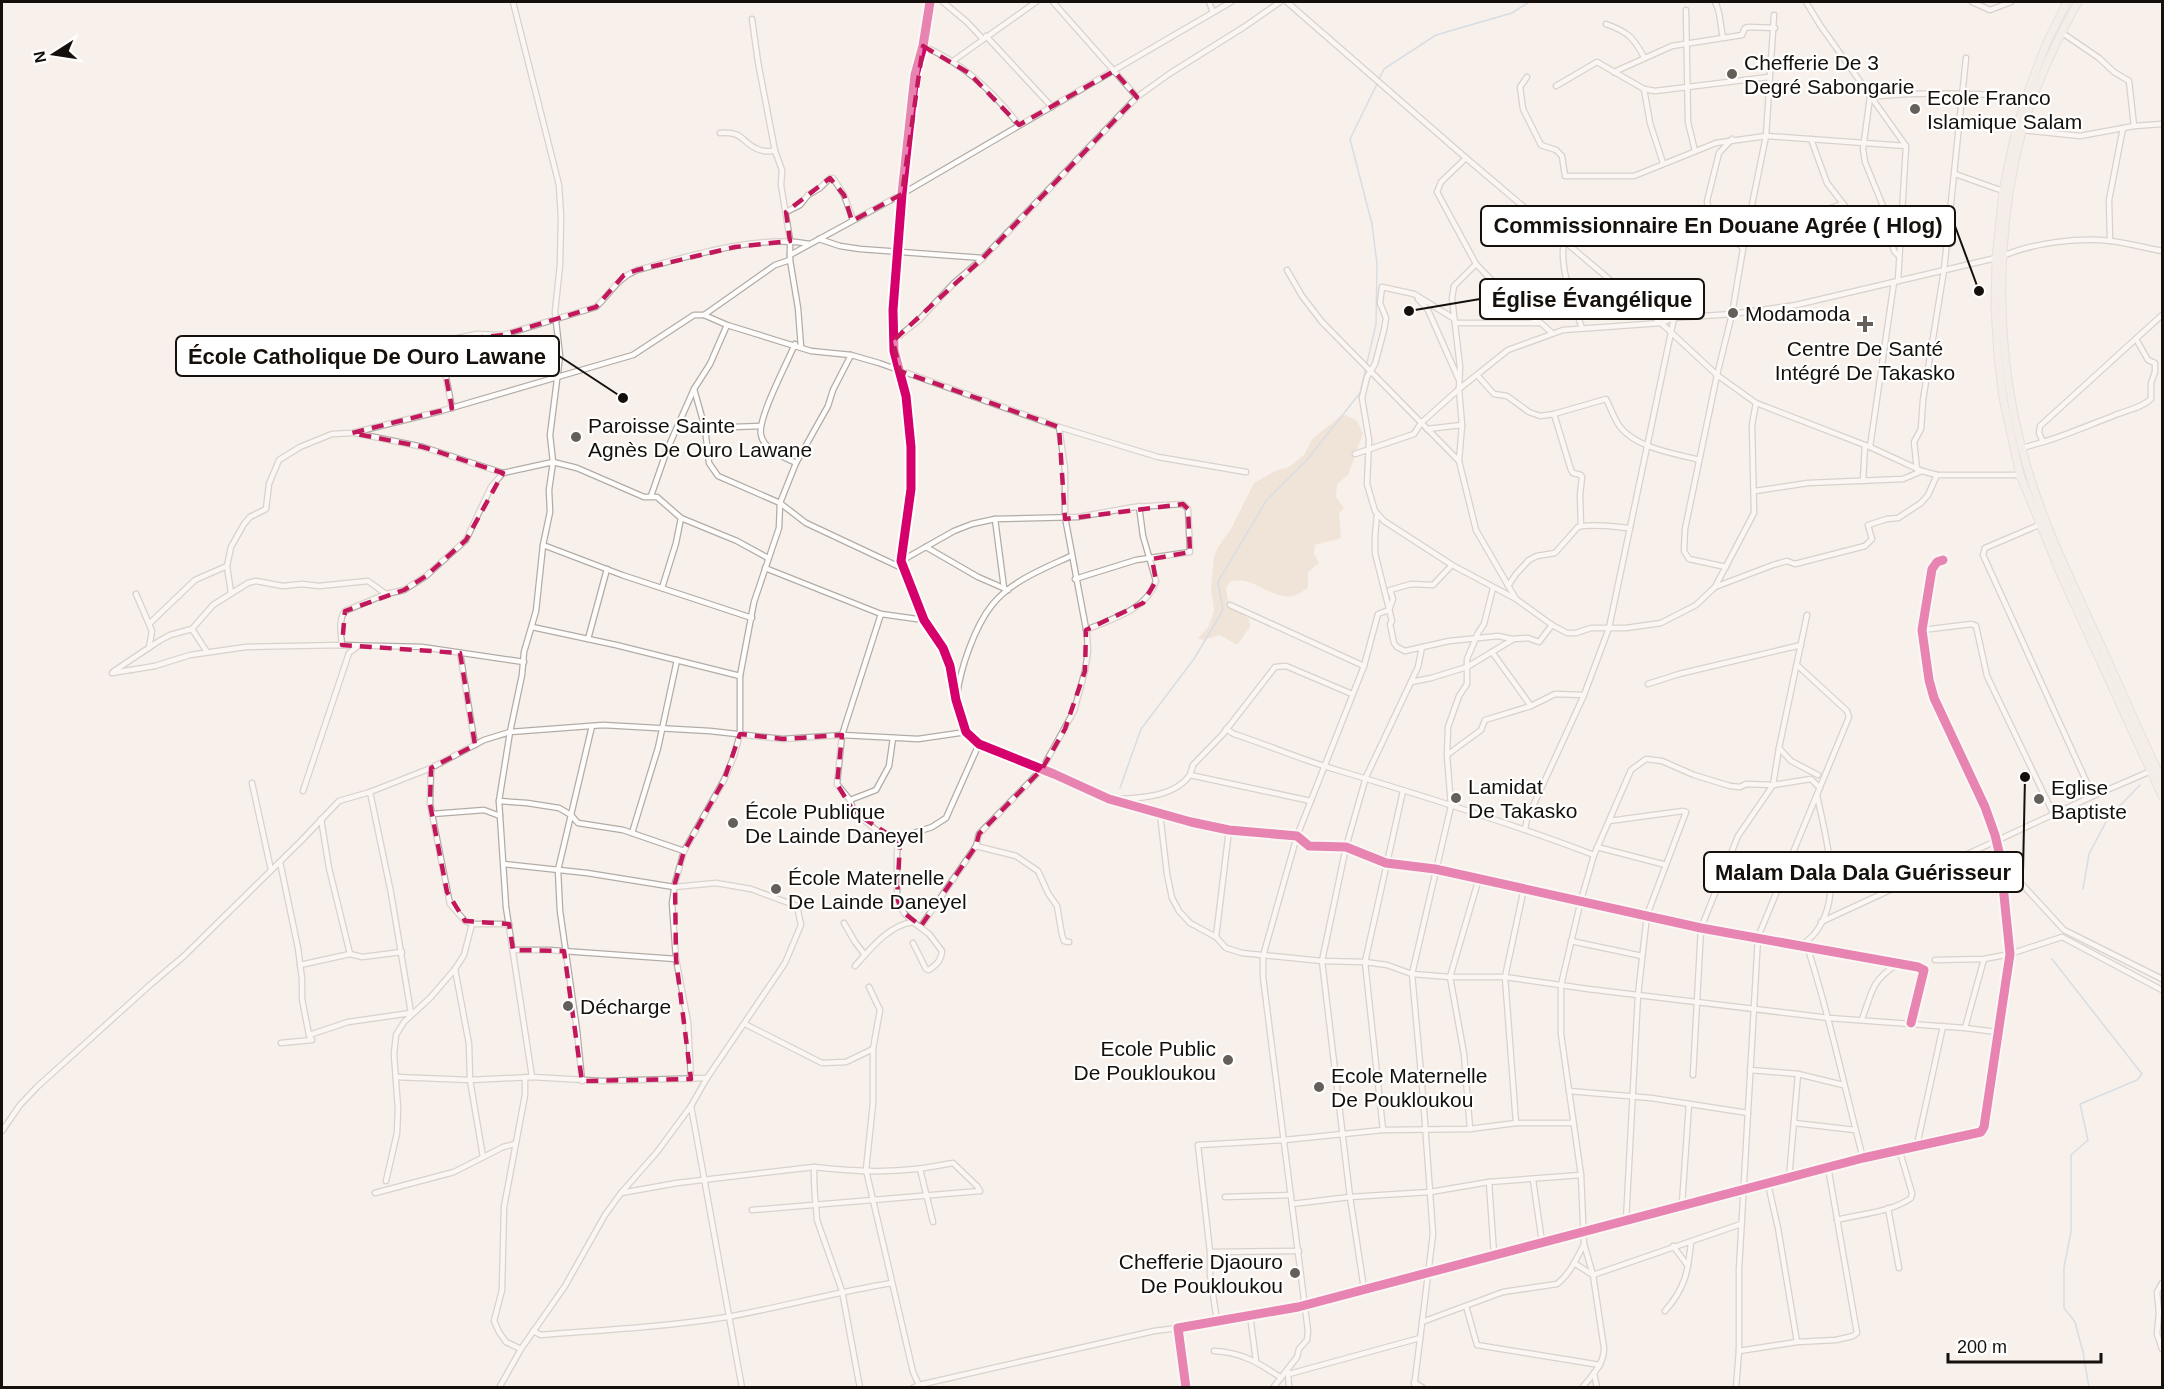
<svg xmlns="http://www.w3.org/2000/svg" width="2164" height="1389" font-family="Arial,sans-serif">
<rect width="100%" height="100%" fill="#f8f1eb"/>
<path fill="#e7d4c3" d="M1345,415l11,5 7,13 -15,42 -11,9 -1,13 8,11 -5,5 2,25 -26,7 -1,8 5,10 -11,9v15c-29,27 -48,-13 -77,-6l-5,6c2,25 6,18 23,32l1,8 -13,18 -17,-10 -18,5 -4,-2 11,-12 5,-15 -3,-24 3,-30 4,-10 13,-18 23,-46 21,-12 14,-4 15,-12 9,-17 28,-22z"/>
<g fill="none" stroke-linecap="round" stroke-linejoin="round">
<g stroke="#b0c6d9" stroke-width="1.5">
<polyline points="1379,79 1384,69 1436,35 1512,13 1529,2"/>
<polyline points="1120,788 1141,729 1194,659 1223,610 1218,582 1266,501 1306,461 1360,393 1376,324 1377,264 1372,224 1350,139 1377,84"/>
<polyline points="2083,889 2089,854 2108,818 2140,785"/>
<polyline points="2052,959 2142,1074 2137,1080 2080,1104 2088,1140 2071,1155 2071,1232 2064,1267 2064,1308 2075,1322 2083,1352 2089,1388"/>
</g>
<g stroke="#b2aca7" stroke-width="7">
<g id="street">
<polyline points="513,2 559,185 561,217 560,265 555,312 560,356 550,435 553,462 549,490 550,512 543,545 536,611 524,652 522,675 510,732 499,801 506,907 532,1077"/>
<polyline points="930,2 923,46 915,75 902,194 893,310 894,351 906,396 911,447 911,489 901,561 924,620 943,648 950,666 956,700 966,732 979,744 1054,774 1109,799 1191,822 1229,830 1297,836 1309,846 1346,847 1386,863 1435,869 1701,928 1918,967 1924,970 1911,1023"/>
<polyline points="943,2 967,22 982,38"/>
<polyline points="1053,2 1137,97"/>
<polyline points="1209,2 1213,12"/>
<polyline points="1287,2 1466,158 1661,323 1717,375 1756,403 1870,447 1922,471 1937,475 2020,475"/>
<path d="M1715,2c6,10 5,24 8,35"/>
<polyline points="1806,2 1820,25 1906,146 1898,281"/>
<polyline points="1972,2 1990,10 2011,2"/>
<polyline points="1686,10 1688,122 1695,151"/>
<polyline points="752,19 758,62 775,151 782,170 781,185 790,240 790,260 798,308 801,347"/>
<path d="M1606,24c22,8 27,13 38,33"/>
<polyline points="2061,32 2099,58 2114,72 2129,81 2134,126"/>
<polyline points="986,36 1052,107"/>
<path d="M923,46c40,17 70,45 96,79"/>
<polyline points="953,61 1036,2"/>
<polyline points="1614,72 1672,46 1742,35 1745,28 1749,27 1775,28"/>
<polyline points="1527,77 1520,87 1523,109 1541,145 1556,150 1562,156 1565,176 1634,176 1716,143 1766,136 1906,146"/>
<polyline points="1556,86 1597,62 1644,89 1655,91 1769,77"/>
<polyline points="1644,89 1650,123 1663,163"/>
<polyline points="2022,130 2080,136 2134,126 2162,124"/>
<path d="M720,133c26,-2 21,11 40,17 5,2 11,1 15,1"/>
<path d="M1732,139l-13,14 -12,48c2,21 21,34 36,47"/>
<polyline points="1811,139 1827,183 1851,214 1865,227 1890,237 1894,251 1899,256"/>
<polyline points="1466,158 1441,182 1437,192 1476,264 1523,313 1541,323 1552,333"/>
<polyline points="1955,174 2003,191"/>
<polyline points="786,212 800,205 808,195 820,188 830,178 833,178 844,195 853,220"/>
<polyline points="1751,214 1763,215 1801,210 1818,212 1843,204"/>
<path d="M1890,237l-5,-26 -20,-49 -2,-13 7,-52c46,-5 91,-4 137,-1"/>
<polyline points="819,239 840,246 860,249 983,258"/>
<path d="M1564,241c-5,28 9,61 18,87"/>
<polyline points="2110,241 2109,200 2123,128"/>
<polyline points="790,255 902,194 1231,2"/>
<path d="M2003,256c29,-13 77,-19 108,-15 17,2 35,7 51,10"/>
<polyline points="1476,264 1454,286 1452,298 1460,367 1459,389 1462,425 1459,461 1476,530 1516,599 1552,625 1567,633 1576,633 1591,628 1626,628 1661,623 1696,605 1715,587 1754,513 1752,425 1756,403"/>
<polyline points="1287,270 1302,296 1322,322 1459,461"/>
<polyline points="1418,299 1428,310 1459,380"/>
<polyline points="704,315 775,265 790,260"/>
<polyline points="1453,318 1414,294 1382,287 1380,303 1386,318 1384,330 1375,364 1367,377 1362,398 1369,440 1367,484 1375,511 1384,521 1452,565 1516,599"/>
<polyline points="1456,323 1538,323"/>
<polyline points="727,325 710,364 694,389 705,428 709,463 718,476 780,503 806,523 904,569"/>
<polyline points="893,341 919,320 954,283 983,258 1137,97 1169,74 1244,27 1280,2"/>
<path d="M795,344c-7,17 -38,75 -34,91 3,15 23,22 35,28"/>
<path d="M1478,376l16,18 13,2 22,16 11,4 14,-2 52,-15c5,9 8,21 15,29 18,21 53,25 78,32"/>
<path d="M452,408l-12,-62 3,-5 34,-7 26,1 93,-28c15,-14 20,-28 41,-37 50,-13 121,-36 172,-26"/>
<polyline points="1554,414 1571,470 1573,473 1581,475 1582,477 1580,495 1581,526"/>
<polyline points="705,428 761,426"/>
<polyline points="1427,429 1462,425"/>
<polyline points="355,433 423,447 503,473 553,462 577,468 644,497 657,497 681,518 737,541 768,558"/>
<path d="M2043,442c24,-7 46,-17 70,-26 13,-6 27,-7 38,-17v-16l4,-11v-9l-7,-3 -12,-21"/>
<polyline points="1870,447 1894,282"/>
<polyline points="2022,448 2043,442 2039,433 2040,426 2162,315"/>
<polyline points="1355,454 1414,434 1421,423 1459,389 1508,350 1563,330 1661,323 1674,318 1732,314 1796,305 1996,258"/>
<polyline points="1917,469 1914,442 1921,429 1923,400 1944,270 1966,58"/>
<polyline points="1863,481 1865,445"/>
<polyline points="1755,491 1808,483 1903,479 1922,471"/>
<polyline points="651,496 667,450 694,389"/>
<polyline points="1377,515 1375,536 1375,553 1392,621 1390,624 1394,643 1397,647 1405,651 1449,641 1498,636 1512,639 1528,638 1539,642 1552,625"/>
<polyline points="995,519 1004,588"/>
<polyline points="2039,525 1985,548 1983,555 2093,796"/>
<polyline points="543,545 622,575 752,618"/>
<polyline points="926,547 978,577 1008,590"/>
<polyline points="901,561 954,531 972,524 995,519 1078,517 1134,507 1183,504 1188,509 1190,552 1136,560 1075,579"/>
<polyline points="1726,567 1689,559 1684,551 1685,529 1717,375 1732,314 1743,249 1766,136 1774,15"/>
<polyline points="765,568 881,614 924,620"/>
<path d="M1508,586l8,-12 13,-14 8,-4 18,-3 23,-26c13,-4 37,0 52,1"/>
<polyline points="1715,587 1773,565 1787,561 1795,564 1865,546 1872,539 1868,525 1887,519 1898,518 1921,503 1928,495 1937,475"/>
<polyline points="662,588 676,543 681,518"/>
<polyline points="231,593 227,566 231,547 244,524 250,517 266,509 269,484 279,460 300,447 332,434 352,433 441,411 633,355 694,315 704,315 727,325 811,351 851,355 879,363 1059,427 1158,457 1246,472"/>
<polyline points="136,594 152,631 149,648"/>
<polyline points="1230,605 1364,666"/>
<polyline points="881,614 842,735 837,784 850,800 854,812 876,830 900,842"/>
<polyline points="150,623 195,580 227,566"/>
<polyline points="532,627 616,645 740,676"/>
<polyline points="192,629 207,652"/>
<path d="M1086,630c25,-11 61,-20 70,-49l-13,-45 -4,-30"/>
<polyline points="1922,630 1972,624 1976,626 1987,676 2054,815"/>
<polyline points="588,639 607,569"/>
<path d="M342,645c-1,-11 -4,-25 3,-34l41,-17 18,-4 22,-14 40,-36 25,-53 12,-14"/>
<polyline points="1492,652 1531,706"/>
<polyline points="460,653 475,745"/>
<polyline points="114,671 159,641 170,635 192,629 213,605 248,583 256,581 283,586 302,584 319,586 368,581 386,594"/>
<polyline points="112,673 155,666 190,655 246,647 342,645 422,647 524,662"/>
<polyline points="1411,682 1431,678 1467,667 1512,640"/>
<polyline points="1648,684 1679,674 1801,645"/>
<path d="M957,696c3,-27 18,-70 35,-91 19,-24 53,-37 79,-49"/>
<path d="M1226,729l8,5c34,11 68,26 103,36 87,26 173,53 257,85l-13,45 -20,85v49l20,141 3,69 9,31 11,73c0,17 -12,27 -22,40"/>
<polyline points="1779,748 1791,761 1818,775"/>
<polyline points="1447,755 1481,730 1485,720 1531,706 1555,694 1584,695"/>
<polyline points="431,768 430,804 450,904 465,921 472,924 509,924"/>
<polyline points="1190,775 1193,765 1223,734 1275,667 1286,666 1352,694"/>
<polyline points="252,783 271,870"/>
<polyline points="303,791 349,653 358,646"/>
<polyline points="370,792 391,893 411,1013"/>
<path d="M1120,799c24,-1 55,-3 70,-24l121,26"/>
<polyline points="850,800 876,790 889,766 893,738"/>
<polyline points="499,801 527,803 559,808 571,815 578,823 623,830 684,851"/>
<polyline points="432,814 484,810 500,816"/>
<polyline points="1160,814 1167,874 1172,898 1179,911 1190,923 1216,937 1226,948 1242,953 1322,961 1365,962 1387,965 1412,974 1450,977 1505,977 1588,989 1829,1018 1965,1028 1984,959"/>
<polyline points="321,819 329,868 350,954"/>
<polyline points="1609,821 1683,811 1686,812 1647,915 1638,995 1626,1221"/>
<polyline points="1525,829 1527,819 1584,695 1609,628 1674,318"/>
<polyline points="632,833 658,748 677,660"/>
<polyline points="976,846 1016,856 1038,871 1048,893 1057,906 1062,935 1064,941 1069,942"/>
<polyline points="1597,847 1666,865"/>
<polyline points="1594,855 1631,770 1646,759 1662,761 1694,775 1730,786 1740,787 1746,784 1773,785 1779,748 1807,615"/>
<polyline points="2000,857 2019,881 2064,930 2162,979"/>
<polyline points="280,862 298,948 302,979 302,999 309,1035"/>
<polyline points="913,922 904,913 897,899 897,851 900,842 905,836 932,827 946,818 979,744"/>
<polyline points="1821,922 2093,796 2151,771"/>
<polyline points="844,923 855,942 865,955"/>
<polyline points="921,926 976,846 979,834 1042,769 1074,711 1085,671 1088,651 1087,634 1065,517 1065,469 1059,427"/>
<polyline points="1216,937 1229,830"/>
<polyline points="1571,941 1642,956"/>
<path d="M1802,946c4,-5 10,-9 13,-13 30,-37 10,-97 2,-138"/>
<path d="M1807,946c23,70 37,141 56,212"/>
<polyline points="513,950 549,950 676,959"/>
<polyline points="1935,960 1984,959 2010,954 2062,937 2162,990"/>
<polyline points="300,965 350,954 362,957 402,952"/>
<path d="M855,966c15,-17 34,-41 58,-44l16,12 13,17c-1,10 -5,13 -13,19l-3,-1 -13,-26"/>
<polyline points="455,969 469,1044 470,1080 483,1157"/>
<polyline points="869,987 880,1010 873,1049 873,1103 866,1170 913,1372 919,1385 913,1388"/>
<path d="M1862,1019c10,-26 9,-38 34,-54"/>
<polyline points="745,1024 822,1063 846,1062 873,1049"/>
<polyline points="1965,1028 1997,1032"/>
<polyline points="281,1043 312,1040 309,1035 348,1022 411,1013"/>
<polyline points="1750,1070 1798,1074 1843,1085"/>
<polyline points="1693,1075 1701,928 1738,836 1773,785 1811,779 1820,788"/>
<polyline points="396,1077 470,1080 532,1077 602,1081 707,1078"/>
<polyline points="691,1079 688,1022 676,959 672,903 675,883 684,851 724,780 734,756 740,734 740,676 754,602 779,528 780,503 796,463 828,406 833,390 851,355"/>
<polyline points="582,1081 577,1030 560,911 558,870 592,726"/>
<polyline points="1569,1091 1651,1098 1748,1113"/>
<polyline points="691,1106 742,1388"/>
<polyline points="1516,1123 1505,977 1524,888"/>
<polyline points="1794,1123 1855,1130"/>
<polyline points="1470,1129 1464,1054 1450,977 1479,878"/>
<polyline points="1383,1130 1365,962 1403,791"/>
<polyline points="2,1131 20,1105 37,1087 151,984 184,956 301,841 339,801 370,792 431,768 484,740 510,732 603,725 710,731 783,739 842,735 918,739 966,732"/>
<polyline points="1917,1145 1943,1026"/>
<polyline points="920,1169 933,1222"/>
<polyline points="1789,1178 1798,1074"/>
<polyline points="1533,1180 1542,1242"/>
<polyline points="386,1181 397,1133 398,1109 394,1054 396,1035 404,1022 430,998 455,969 464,955 472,924"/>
<polyline points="1489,1182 1494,1255"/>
<polyline points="1768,1184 1778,1228 1797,1342"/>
<polyline points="375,1193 454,1172 503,1147 515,1144"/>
<polyline points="621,1193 677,1183 814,1167"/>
<polyline points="1225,1197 1291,1195"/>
<polyline points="1292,1204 1350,1197 1430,1192 1489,1182 1581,1175"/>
<polyline points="1682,1204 1689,1104"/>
<polyline points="1888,1208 1899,1268"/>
<path d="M752,1210c76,-7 152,-13 228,-19l-3,-5 -24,-23c-13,2 -25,5 -37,6 -34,4 -69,2 -102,-2 0,13 0,26 2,39l1,14 25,71 18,97"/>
<path d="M1837,1220c23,-6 55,-8 74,-22l1,-5 -13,-44"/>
<polyline points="1673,1246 1688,1266"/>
<polyline points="1210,1252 1198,1145 1284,1140 1383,1130 1470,1129 1516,1123 1573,1123"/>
<polyline points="1574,1263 1593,1275 1741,1224"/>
<polyline points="2162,1283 2157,1292 2159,1313 2157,1334 2162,1349"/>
<polyline points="1364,1289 1350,1197 1322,961 1346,847 1366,777 1418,667 1422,647"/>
<polyline points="1466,1306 1477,1345 1600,1365"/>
<path d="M1665,1311c20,-23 23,-38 26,-69"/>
<polyline points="1250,1315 1256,1361"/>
<polyline points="1217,1321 1210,1275 1210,1252 1299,1251"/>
<path d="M1422,1322l81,-30 54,-8c13,-10 20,-26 27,-40"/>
<path d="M533,1331l8,4c62,-5 124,-8 186,-18 55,-10 109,-25 165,-34"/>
<polyline points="521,1349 506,1342 499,1332 494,1321 502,1290 504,1207 525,1095 525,1077"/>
<path d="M1214,1351c27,1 45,12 66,26"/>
<polyline points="1739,1351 1797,1342 1836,1340 1853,1336 1857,1333 1828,1167"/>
<polyline points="1288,1372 1289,1388"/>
<polyline points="1594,1373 1597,1388"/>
<polyline points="1289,1374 1420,1338"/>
<polyline points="1414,1382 1423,1388"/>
<polyline points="919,1385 1154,1331 1178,1328"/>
<polyline points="499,1388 521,1349 565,1286 605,1215 621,1193 657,1152 691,1106 707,1078 785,963 801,925 797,906 751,889 716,883 674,887 587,873 504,864"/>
<polyline points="1186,1388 1178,1328 1298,1307 1863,1158 1981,1132 1984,1127 2010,954 2000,856 1995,835 1985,807 1934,698 1929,680 1922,630 1932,569 1937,562 1943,560"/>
<polyline points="1273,1388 1297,1357 1299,1349 1307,1340 1308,1331 1263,977 1263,956 1297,836 1364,666 1378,614 1389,610 1393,599 1390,590 1411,584 1433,585 1452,565"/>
<polyline points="1414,1388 1433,1234 1423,1096 1412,974 1451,806 1447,755 1448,727 1459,696 1467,684 1467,659 1478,633 1484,624 1493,588"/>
<polyline points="1736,1388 1739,1351 1739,1269 1758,937 1849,717 1847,711 1797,665"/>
</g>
</g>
<g stroke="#d2cfcc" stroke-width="9">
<g id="primary">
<polyline points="2067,2 2047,42 2030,86 2016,129 2003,191 1996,258 1995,308 1998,356 2003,398 2020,475 2061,575 2162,796"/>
<path d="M2078,2c-23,41 -43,83 -56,129 -28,106 -27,226 4,332 17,61 46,119 72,176 22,47 42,95 64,141"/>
</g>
</g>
<use href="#street" stroke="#fefdfc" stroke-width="4.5"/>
<use href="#primary" stroke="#efe9e4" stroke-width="7"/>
<g stroke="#fff" stroke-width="13">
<g id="cycleway">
<polyline points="930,2 923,46 915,75 902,194 893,310 894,351 906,396 911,447 911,489 901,561 924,620 943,648 950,666 956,700 966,732 979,744 1054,774 1109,799 1191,822 1229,830 1297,836 1309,846 1346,847 1386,863 1435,869 1701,928 1918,967 1924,970 1911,1023"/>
<polyline points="1186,1388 1178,1328 1298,1307 1863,1158 1981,1132 1984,1127 2010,954 2000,856 1995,835 1985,807 1934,698 1929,680 1922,630 1932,569 1937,562 1943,560"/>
</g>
</g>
<use href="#cycleway" stroke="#d6006c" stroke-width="9"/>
</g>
<path d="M0 0H2164V1389H0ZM923,46l46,27 50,52 95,-54 23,26 -154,161 -90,83 7,30 159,56 6,92 118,-15 5,5 2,43 -38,7 4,22 -13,22 -57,27 -1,41 -20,58 -23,40 -63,65 -3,12 -55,80 -17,-13 -7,-14 3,-57 -46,-30 -17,-28 5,-49 -59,4 -43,-5 -16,46 -40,71 -9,32 1,76 15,120 -109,2 -18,-130 -51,-1 -4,-26 -44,-3 -18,-29 -17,-88 1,-36 44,-23 -15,-92 -118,-8 3,-34 59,-21 22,-14 40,-36 37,-67 -80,-26 -71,-14 100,-25 -12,-62 3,-5 60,-6 93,-28 28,-32 13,-5 98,-23 55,-6 -4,-29 44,-34 14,17 8,26 50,-27z" fill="#f8f1eb" fill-opacity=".55" fill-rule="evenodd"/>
<path fill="none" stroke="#c2185b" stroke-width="4.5" stroke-dasharray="12 8" stroke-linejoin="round" d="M923,46l46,27 50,52 95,-54 23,26 -154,161 -90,83 7,30 159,56 6,92 118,-15 5,5 2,43 -38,7 4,22 -13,22 -57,27 -1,41 -20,58 -23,40 -63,65 -3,12 -55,80 -17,-13 -7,-14 3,-57 -46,-30 -17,-28 5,-49 -59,4 -43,-5 -16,46 -40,71 -9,32 1,76 15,120 -109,2 -18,-130 -51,-1 -4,-26 -44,-3 -18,-29 -17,-88 1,-36 44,-23 -15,-92 -118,-8 3,-34 59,-21 22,-14 40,-36 37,-67 -80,-26 -71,-14 100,-25 -12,-62 3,-5 60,-6 93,-28 28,-32 13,-5 98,-23 55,-6 -4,-29 44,-34 14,17 8,26 50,-27z"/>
<g fill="#645f59" stroke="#fff" stroke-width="2">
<circle cx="1732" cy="74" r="6"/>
<circle cx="1915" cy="109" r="6"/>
<circle cx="1733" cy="313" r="6"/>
<path d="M1862 315h6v6h6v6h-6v6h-6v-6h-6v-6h6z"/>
<circle cx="576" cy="437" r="6"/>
<circle cx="1456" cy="798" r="6"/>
<circle cx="2039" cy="799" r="6"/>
<circle cx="733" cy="823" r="6"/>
<circle cx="776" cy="889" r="6"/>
<circle cx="568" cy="1006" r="6"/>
<circle cx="1228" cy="1060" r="6"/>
<circle cx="1319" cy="1087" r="6"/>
<circle cx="1295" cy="1273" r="6"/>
</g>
<g text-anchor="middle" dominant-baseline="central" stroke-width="4.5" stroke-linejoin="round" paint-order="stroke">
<g font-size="21" fill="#15100b" stroke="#fff" text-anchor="start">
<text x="1744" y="62">Chefferie De 3<tspan x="1744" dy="24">Degré Sabongarie</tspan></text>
<text x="1927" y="97">Ecole Franco<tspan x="1927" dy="24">Islamique Salam</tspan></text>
<text x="1745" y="313">Modamoda</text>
<text x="1865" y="348" text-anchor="middle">Centre De Santé<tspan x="1865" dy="24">Intégré De Takasko</tspan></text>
<text x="588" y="425">Paroisse Sainte<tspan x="588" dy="24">Agnès De Ouro Lawane</tspan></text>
<text x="1468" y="786">Lamidat<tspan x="1468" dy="24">De Takasko</tspan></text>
<text x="2051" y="787">Eglise<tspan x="2051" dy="24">Baptiste</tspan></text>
<text x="745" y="811">École Publique<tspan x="745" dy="24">De Lainde Daneyel</tspan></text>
<text x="788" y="877">École Maternelle<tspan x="788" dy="24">De Lainde Daneyel</tspan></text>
<text x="580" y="1006">Décharge</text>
<text x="1216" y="1048" text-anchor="end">Ecole Public<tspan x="1216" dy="24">De Poukloukou</tspan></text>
<text x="1331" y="1075">Ecole Maternelle<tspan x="1331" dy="24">De Poukloukou</tspan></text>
<text x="1283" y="1261" text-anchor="end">Chefferie Djaouro<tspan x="1283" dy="24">De Poukloukou</tspan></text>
</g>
</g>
<path fill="none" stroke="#15100b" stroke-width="2" d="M1979 291L1955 226M1409 311L1480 299M623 398L559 356M2025 777L2023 872"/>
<g fill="#15100b" stroke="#fff" stroke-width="2">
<circle cx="1979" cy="291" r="6"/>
<circle cx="1409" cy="311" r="6"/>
<circle cx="623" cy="398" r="6"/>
<circle cx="2025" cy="777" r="6"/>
</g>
<g fill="#fff" stroke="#15100b" stroke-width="2">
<rect x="1481" y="206" width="474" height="40" rx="6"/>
<rect x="1480" y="279" width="224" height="40" rx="6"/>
<rect x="176" y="336" width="383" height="40" rx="6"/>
<rect x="1704" y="852" width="319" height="40" rx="6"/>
</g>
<g font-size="22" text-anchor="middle" font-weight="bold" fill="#15100b">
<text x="1718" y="233">Commissionnaire En Douane Agrée ( Hlog)</text>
<text x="1592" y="307">Église Évangélique</text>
<text x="367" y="364">École Catholique De Ouro Lawane</text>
<text x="1863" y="880">Malam Dala Dala Guérisseur</text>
</g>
<rect width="2164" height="1389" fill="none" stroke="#15100b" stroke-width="6"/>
<g transform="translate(54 54) rotate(258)" stroke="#ffffff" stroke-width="4.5" paint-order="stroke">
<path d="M0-4.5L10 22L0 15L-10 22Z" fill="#15100b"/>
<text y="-9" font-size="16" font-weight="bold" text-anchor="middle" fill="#15100b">N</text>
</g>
<path d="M1948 1353v9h153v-9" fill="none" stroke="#15100b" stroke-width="3"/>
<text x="1957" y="1353" font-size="18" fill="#15100b" stroke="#ffffff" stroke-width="4.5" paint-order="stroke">200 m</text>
</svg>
